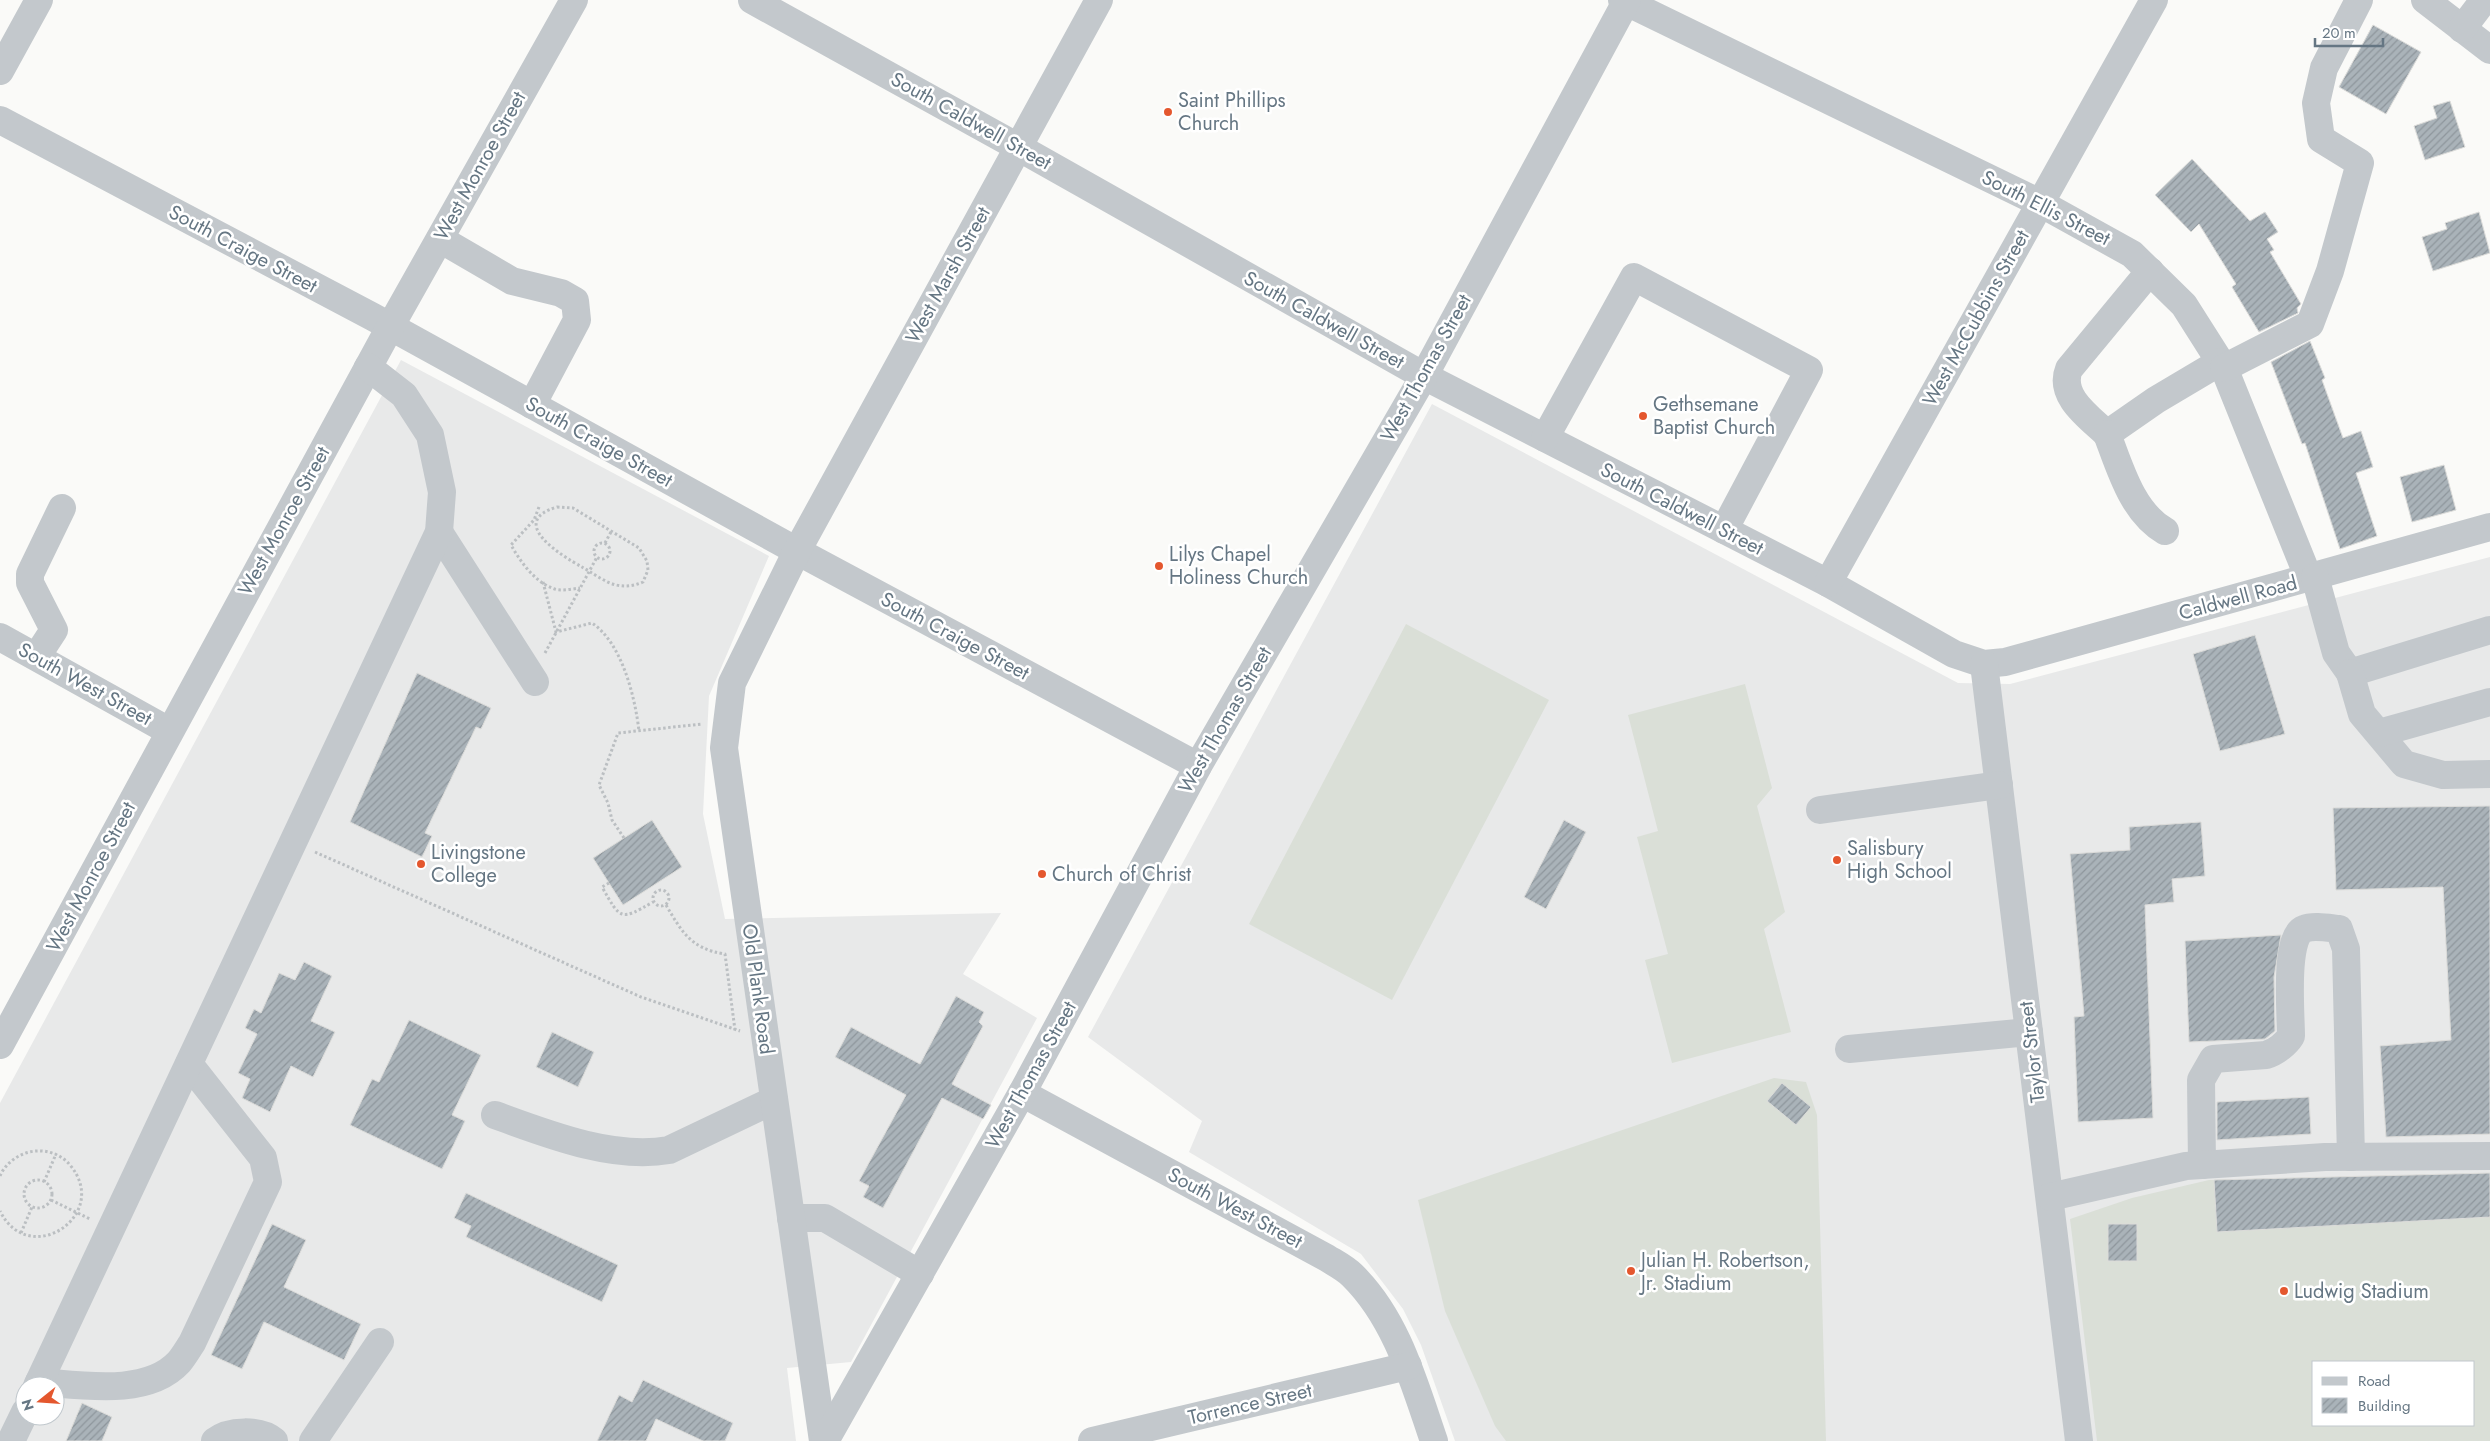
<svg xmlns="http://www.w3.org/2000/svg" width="2490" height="1441" font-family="Jost,sans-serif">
<defs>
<pattern id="building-hatch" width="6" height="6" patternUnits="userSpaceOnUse" patternTransform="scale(1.25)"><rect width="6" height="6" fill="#aab3b9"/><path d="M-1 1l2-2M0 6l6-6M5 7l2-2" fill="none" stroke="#8e969c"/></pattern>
</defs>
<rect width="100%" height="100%" fill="#fafaf8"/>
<g fill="#e8e9e9" fill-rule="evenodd">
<path d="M401,360l368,196 -60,140 -6,118 22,105 276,-6 -38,61 74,44 -186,344 -64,6 9,73h-796v-338zM25,1386h30v30h-30z"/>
<path d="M1432,404l526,279 52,1 480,-127v884h-1035l-34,-96 -18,-36 -42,-55 -172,-102 13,-31 -114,-84zM2314,1362h160v63h-160z"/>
</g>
<g fill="#dadfd7" fill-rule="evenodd">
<polygon points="1406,624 1549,700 1392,1000 1249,924"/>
<polygon points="1745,684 1772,788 1757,806 1785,912 1764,929 1791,1032 1672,1063 1645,960 1668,954 1637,837 1658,831 1628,715"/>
<polygon points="1774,1078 1806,1082 1817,1115 1826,1441 1506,1441 1495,1426 1445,1311 1418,1200"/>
<path d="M2490,1173v268h-393l-27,-222 62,-21 77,-18zM2314,1362h160v63h-160z"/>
</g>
<g fill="url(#building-hatch)" stroke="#dcdcda">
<polygon points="2373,25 2421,52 2386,114 2339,87"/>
<polygon points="2450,101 2465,147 2425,160 2414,126 2437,118 2433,106"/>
<polygon points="2192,159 2250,221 2265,212 2278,232 2267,239 2274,250 2270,252 2301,304 2297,308 2298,313 2259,332 2232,287 2236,284 2199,224 2191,232 2155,195"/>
<polygon points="2479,212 2490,253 2433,271 2422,237 2447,229 2445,223"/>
<polygon points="2310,341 2325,378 2322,380 2343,438 2361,431 2373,467 2356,473 2377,536 2340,549 2305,443 2302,444 2271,362"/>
<polygon points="2444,465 2456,510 2412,522 2400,477"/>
<polygon points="2255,635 2285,734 2220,751 2193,654"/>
<polygon points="417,673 491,708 481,729 476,727 425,833 432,836 422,857 350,822"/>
<polygon points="2490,806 2490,1134 2386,1137 2380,1046 2451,1040 2443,887 2336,890 2333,808"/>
<polygon points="652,820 682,867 623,905 593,858"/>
<polygon points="1564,820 1586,832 1546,909 1524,897"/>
<polygon points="2201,822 2205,876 2172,879 2174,902 2145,905 2153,1118 2078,1122 2074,1017 2084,1016 2070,854 2130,850 2129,827"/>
<polygon points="2281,935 2274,977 2275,1031 2265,1039 2189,1042 2185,941"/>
<polygon points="304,962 332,976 311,1021 335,1032 313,1077 291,1066 270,1112 242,1098 250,1079 238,1073 257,1034 245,1028 254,1009 261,1013 279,973 295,980"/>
<polygon points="956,996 984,1012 979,1022 983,1026 952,1084 991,1105 983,1119 942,1098 883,1208 863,1197 869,1186 859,1181 906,1095 835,1057 851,1027 920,1064"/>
<polygon points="409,1020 481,1055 452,1115 465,1121 442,1169 350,1125 372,1079 379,1082"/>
<polygon points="552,1032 594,1052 578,1087 536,1067"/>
<polygon points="1782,1083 1811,1107 1796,1125 1767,1101"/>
<polygon points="2309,1097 2311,1134 2217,1140 2217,1102"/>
<polygon points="2490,1173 2490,1217 2217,1232 2214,1180"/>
<polygon points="466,1193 618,1265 602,1302 466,1237 471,1226 454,1218"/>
<polygon points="272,1224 306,1240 284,1287 361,1324 344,1360 264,1322 242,1369 211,1355"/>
<rect x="2108" y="1224" width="29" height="37"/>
<polygon points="643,1380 733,1423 725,1441 703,1441 656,1419 646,1441 597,1441 619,1395 632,1402"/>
<polygon points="82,1403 112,1417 102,1441 66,1441"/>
</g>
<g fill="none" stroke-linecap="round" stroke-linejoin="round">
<g stroke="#bbbfc2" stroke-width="3" stroke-dasharray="2.5 2.5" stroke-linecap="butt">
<path d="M539,507l-5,13 -23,25c9,16 23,36 41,43 8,4 19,1 28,0"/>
<path d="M557,507l16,1 66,40 8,13 1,9 -5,12c-9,4 -17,5 -27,3 -12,-3 -23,-12 -34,-18 -20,-11 -76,-45 -25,-60z"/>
<polyline points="605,543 612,530"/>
<circle cx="602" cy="551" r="8"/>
<path d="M543,582l13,50 36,-9c30,20 43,74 47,108"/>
<polyline points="545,653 597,557"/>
<polyline points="624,838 612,820 608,803 599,785 618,733 702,724"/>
<polyline points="315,852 641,997 740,1031"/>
<path d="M609,883l-7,4c19,33 18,34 51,15"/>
<circle cx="661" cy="898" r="8"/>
<path d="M666,905c16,27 25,44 59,49l10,76"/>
<path d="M0,1176c6,-14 21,-24 36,-25 12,-1 26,4 34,14 42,50 -41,105 -70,46"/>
<circle cx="38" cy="1194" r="14"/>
<polyline points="44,1182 56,1154"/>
<polyline points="51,1200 90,1219"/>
<polyline points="21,1233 32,1207"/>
</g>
<g stroke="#c3c8cc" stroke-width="28">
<polyline points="752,0 1018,147 1424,376 1828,583 1954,654 1984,664 2005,662 2490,527"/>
<polyline points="1622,0 2040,203 2132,254 2184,305 2224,368 2309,579"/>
<polyline points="2425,0 2490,50"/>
<polyline points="2462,29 2484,0"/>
<polyline points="0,71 39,0"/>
<polyline points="0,120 373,317 797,551 1198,766"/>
<polyline points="440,239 512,281 561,293 575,301 577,320 532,405"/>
<path d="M2150,271l-81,98c-11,27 20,48 38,65l49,-34 64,-38"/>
<polyline points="2224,368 2310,324 2330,271 2360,163 2321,139 2316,103 2324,68 2359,0"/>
<path d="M2107,434c13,34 25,78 58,97"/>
<polyline points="1545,438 1634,277 1809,370 1724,530"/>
<polyline points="439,532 535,682"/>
<polyline points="2315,577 2336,653 2350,673 2490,630"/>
<polyline points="1828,583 2154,0"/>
<polyline points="0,637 169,731"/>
<polyline points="37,656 54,630 30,583 30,574 62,508"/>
<polyline points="1984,664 2079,1441"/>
<polyline points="2350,673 2362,714 2404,764 2443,775 2490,774"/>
<polyline points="2379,733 2490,702"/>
<polyline points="1820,810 1999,785"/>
<polyline points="0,1045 390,327 574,0"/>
<polyline points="1849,1049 2029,1032"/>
<path d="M1022,1093l305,165c8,5 18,10 25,17 45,44 62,108 82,166"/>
<path d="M495,1115c52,19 118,45 174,35l105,-50"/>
<path d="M2202,1165l-1,-85 12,-21 53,-4c10,-3 20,-11 25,-19 0,-20 -7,-100 13,-107 9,-4 25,-1 35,0l7,20 5,208"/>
<polyline points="2050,1197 2186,1166 2325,1157 2490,1156"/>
<polyline points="791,1218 825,1218 920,1274"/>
<path d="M39,1382c42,3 108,15 140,-20 5,-6 9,-13 13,-19l76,-161 -5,-24 -74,-94"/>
<polyline points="37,1386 439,532 442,492 430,435 404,395 368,367"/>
<polyline points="11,1441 25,1412"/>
<path d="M215,1441c14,-11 45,-12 59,0"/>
<polyline points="313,1441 380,1342"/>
<polyline points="823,1441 724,748 732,683 797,551 1099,0"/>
<polyline points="825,1441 1022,1093 1198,766 1424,376 1627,0"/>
<polyline points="1092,1441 1408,1366"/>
</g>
</g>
<g fill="#e4572e" stroke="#fff" stroke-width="2">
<circle cx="1168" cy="112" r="5"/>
<circle cx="1643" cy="416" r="5"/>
<circle cx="1159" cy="566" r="5"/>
<circle cx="1837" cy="860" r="5"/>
<circle cx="421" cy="864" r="5"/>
<circle cx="1042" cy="874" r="5"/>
<circle cx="1631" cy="1271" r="5"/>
<circle cx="2284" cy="1291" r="5"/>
</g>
<g text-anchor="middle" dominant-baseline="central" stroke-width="5" stroke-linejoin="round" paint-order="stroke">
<g font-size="20" fill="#657683" stroke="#fff" text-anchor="start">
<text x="1178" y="100">Saint Phillips<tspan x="1178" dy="23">Church</tspan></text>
<text x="1653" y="404">Gethsemane<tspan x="1653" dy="23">Baptist Church</tspan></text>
<text x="1169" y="554">Lilys Chapel<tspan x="1169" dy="23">Holiness Church</tspan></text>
<text x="1847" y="848">Salisbury<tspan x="1847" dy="23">High School</tspan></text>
<text x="431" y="852">Livingstone<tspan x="431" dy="23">College</tspan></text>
<text x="1052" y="874">Church of Christ</text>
<text x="1641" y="1260">Julian H. Robertson,<tspan x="1641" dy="23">Jr. Stadium</tspan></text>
<text x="2294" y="1291">Ludwig Stadium</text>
</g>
<g font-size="20" fill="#657683" stroke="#fff">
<text transform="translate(971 121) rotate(29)">South Caldwell Street</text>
<text transform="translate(480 166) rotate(-61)">West Monroe Street</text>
<text transform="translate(2046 208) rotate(27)">South Ellis Street</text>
<text transform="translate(243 249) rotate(28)">South Craige Street</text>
<text transform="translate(948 275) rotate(-61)">West Marsh Street</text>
<text transform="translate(1976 318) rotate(-61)">West McCubbins Street</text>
<text transform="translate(1324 320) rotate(29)">South Caldwell Street</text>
<text transform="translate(1426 368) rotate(-61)">West Thomas Street</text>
<text transform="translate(599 442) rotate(29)">South Craige Street</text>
<text transform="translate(1682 509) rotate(27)">South Caldwell Street</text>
<text transform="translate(284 521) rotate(-61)">West Monroe Street</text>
<text transform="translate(2238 598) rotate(-15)">Caldwell Road</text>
<text transform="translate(955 636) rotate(28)">South Craige Street</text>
<text transform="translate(85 684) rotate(29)">South West Street</text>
<text transform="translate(1225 720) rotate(-60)">West Thomas Street</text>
<text transform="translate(91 877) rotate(-62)">West Monroe Street</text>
<text transform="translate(758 989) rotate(82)">Old Plank Road</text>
<text transform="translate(2032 1052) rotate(-97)">Taylor Street</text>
<text transform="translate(1031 1075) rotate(-61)">West Thomas Street</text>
<text transform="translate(1235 1208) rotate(28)">South West Street</text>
<text transform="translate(1250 1404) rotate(-13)">Torrence Street</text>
</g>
</g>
<rect x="2312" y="1361" width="162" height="65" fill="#ffffff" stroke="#c1c8cd"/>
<rect x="2322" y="1377" width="25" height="8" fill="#c3c8cc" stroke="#c1c8cd"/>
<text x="2358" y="1386" font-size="15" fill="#657683">Road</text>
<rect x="2322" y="1398" width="25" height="15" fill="url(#building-hatch)" stroke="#c1c8cd"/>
<text x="2358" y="1411" font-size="15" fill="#657683">Building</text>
<g transform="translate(40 1401) rotate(253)"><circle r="24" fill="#ffffff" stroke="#c1c8cd"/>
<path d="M0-4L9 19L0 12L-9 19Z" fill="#e4572e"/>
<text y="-8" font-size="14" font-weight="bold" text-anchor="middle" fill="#657683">N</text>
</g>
<path d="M2315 38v8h68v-8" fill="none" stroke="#657683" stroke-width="2.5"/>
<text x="2322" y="38" font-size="15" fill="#657683" stroke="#ffffff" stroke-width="4" paint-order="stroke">20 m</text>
</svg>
